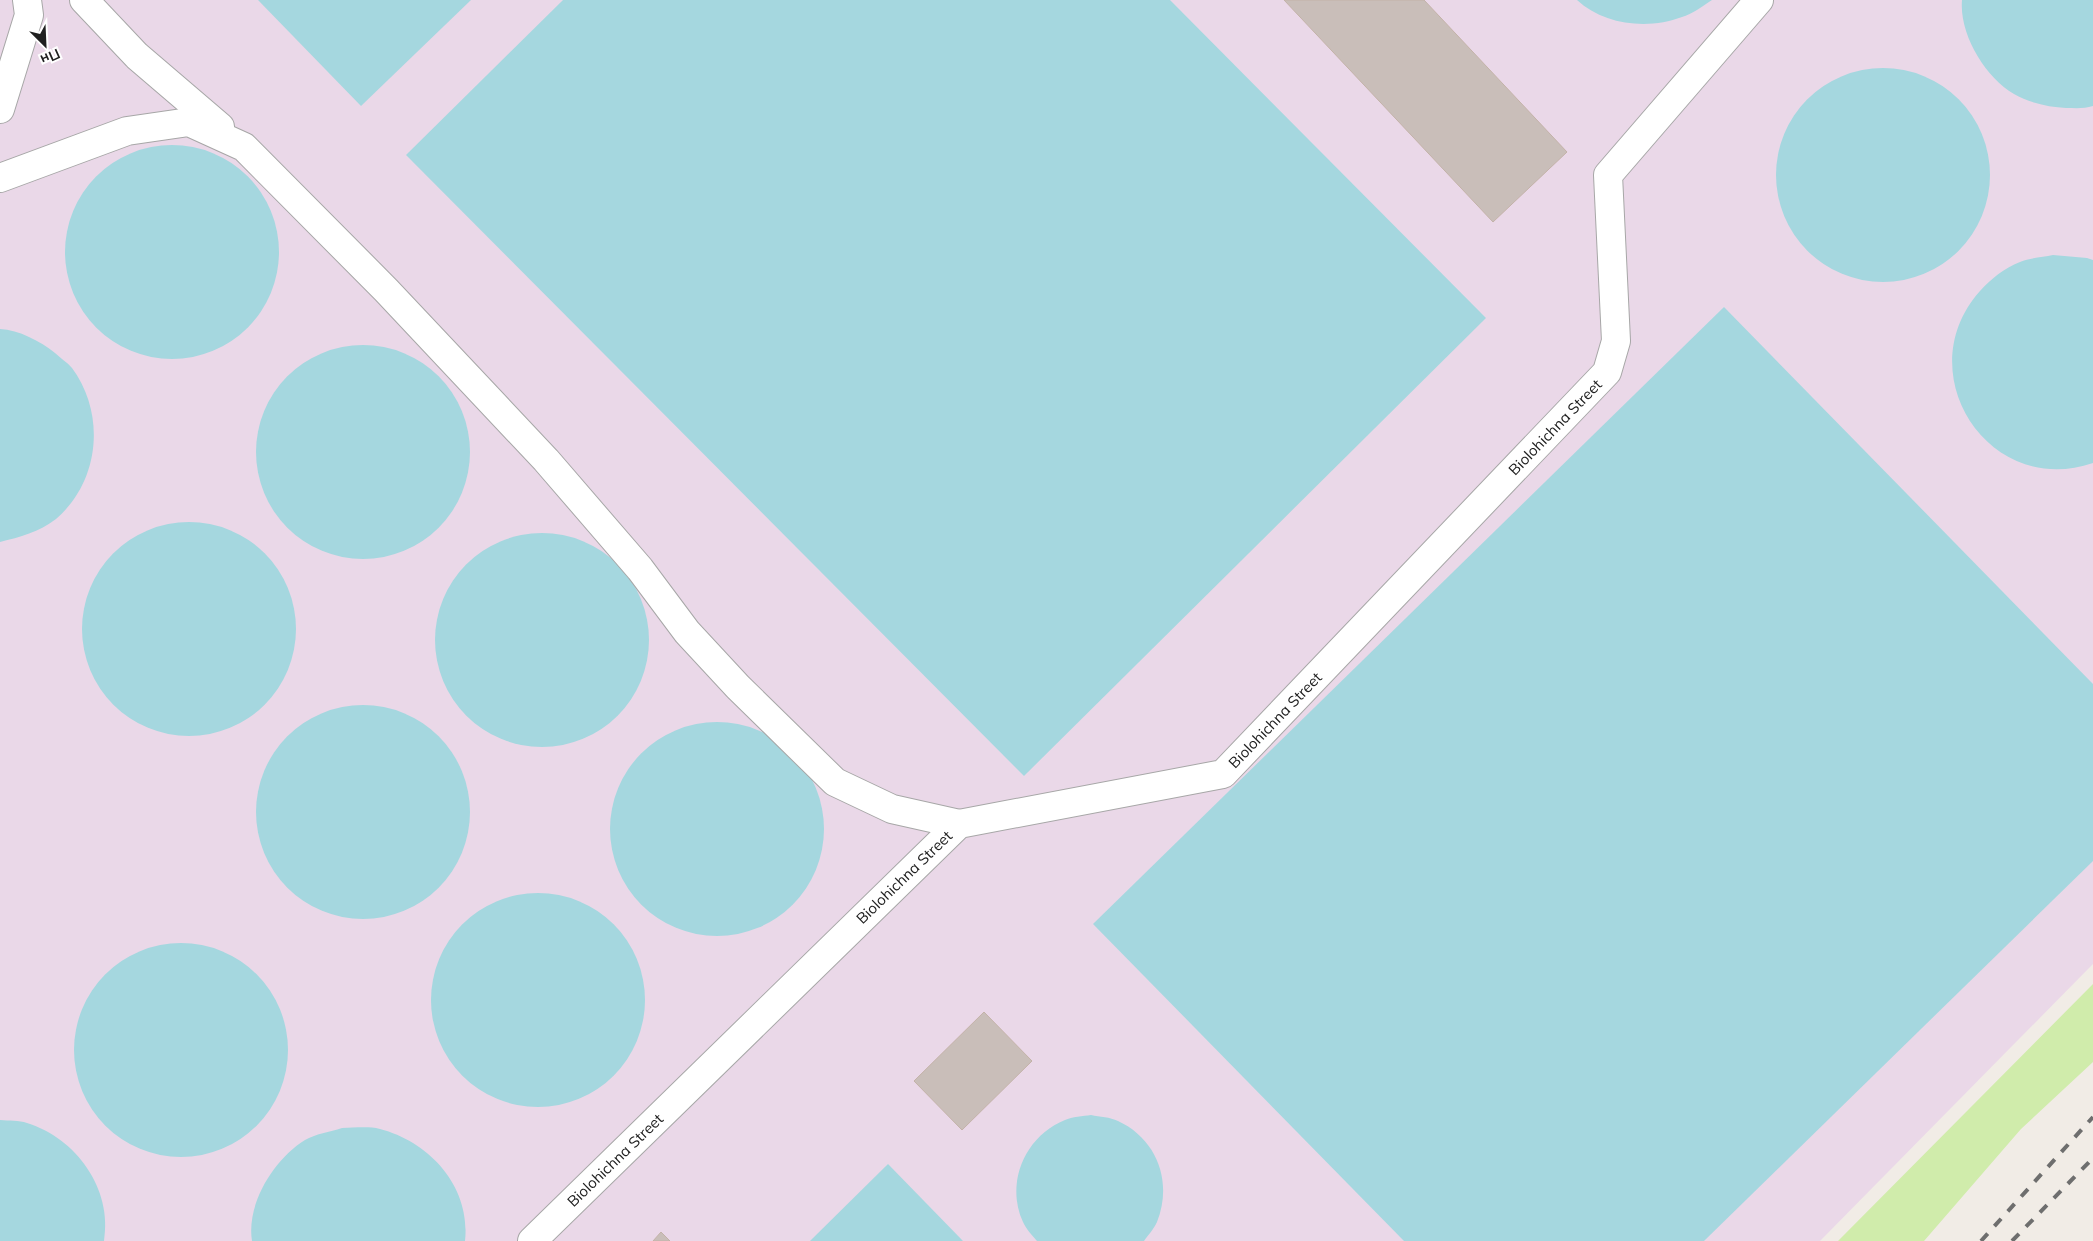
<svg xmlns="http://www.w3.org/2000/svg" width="2093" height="1241" font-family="Mulish,sans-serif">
<rect width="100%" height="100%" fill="#f1ece6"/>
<polygon fill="#ead8e8" points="0,0 2093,0 2093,964 1820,1241 0,1241"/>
<polygon fill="#d0ecab" points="2093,984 2093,1062 2021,1129 1924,1241 1838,1241"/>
<g fill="#a5d7df">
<polygon points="258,0 471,0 361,106"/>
<polygon points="563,0 1170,0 1486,318 1024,776 406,155"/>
<path d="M1577,0h135c-9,6 -20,14 -30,17 -34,13 -78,8 -105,-17z"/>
<path d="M1962,0h131v106c-9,3 -18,2 -27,2 -17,-1 -37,-5 -52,-14 -29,-17 -55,-60 -52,-94z"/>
<circle cx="1883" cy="175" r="107"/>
<circle cx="172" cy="252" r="107"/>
<path d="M2053,255l34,3 6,2v203c-104,36 -186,-90 -113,-172 11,-12 24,-23 40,-29 10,-4 23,-5 33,-7z"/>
<polygon points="1724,307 2093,684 2093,861 1704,1241 1404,1241 1093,924"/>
<path d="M0,329c19,1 40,12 55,24 5,5 12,9 17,15 34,46 28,113 -16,151 -17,13 -36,18 -56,23z"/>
<circle cx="363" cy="452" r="107"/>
<circle cx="189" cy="629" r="107"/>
<circle cx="542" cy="640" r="107"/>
<circle cx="363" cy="812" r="107"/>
<circle cx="717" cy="829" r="107"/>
<circle cx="538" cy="1000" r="107"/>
<circle cx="181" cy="1050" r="107"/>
<path d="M1091,1115c9,2 19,2 27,6 39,18 55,61 39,101 -3,7 -9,13 -13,19h-107c-5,-6 -11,-12 -14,-19 -18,-39 2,-86 42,-102 7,-3 18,-4 26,-5z"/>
<path d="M0,1120c9,1 19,0 27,3 49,15 86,66 77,118h-104z"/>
<path d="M342,1128c12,0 26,-2 38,1 50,13 91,58 85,112h-213c-6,-37 22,-82 53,-101 10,-6 25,-8 37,-12z"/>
<polygon points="888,1164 963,1241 810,1241"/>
</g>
<g fill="#c9beb9" stroke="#c3b2a8">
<polygon points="1284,0 1424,0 1567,152 1493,222"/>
<polygon points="984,1012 1032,1061 962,1130 914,1081"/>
<polygon points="661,1232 670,1241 653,1241"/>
</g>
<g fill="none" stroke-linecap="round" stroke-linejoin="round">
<g stroke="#a7a7a7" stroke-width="30">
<g id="minor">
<polyline points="84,0 137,56 220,127"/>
<polyline points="0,109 29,15 27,0"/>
<polyline points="0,178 127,131 189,122 244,147 386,290 546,460 640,569 687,632 738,687 835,782 892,809 959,824"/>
<polyline points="532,1241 959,824 1223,774 1607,372 1616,341 1608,175 1759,0"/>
</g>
</g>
<use href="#minor" stroke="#fff" stroke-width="28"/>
<g stroke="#6e6e6e" stroke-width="4" stroke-dasharray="10 10" stroke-linecap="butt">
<polyline points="1981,1241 2093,1117"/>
<polyline points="2012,1241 2093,1158"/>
</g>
</g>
<g text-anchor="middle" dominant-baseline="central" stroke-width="5" stroke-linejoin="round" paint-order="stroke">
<g font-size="15" fill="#202020" stroke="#fff">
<text transform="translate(1555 427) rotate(-46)">Biolohichna Street</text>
<text transform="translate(1275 720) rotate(-46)">Biolohichna Street</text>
<text transform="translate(904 877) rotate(-44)">Biolohichna Street</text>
<text transform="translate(615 1160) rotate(-44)">Biolohichna Street</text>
</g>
</g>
<g transform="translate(45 45) rotate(156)" stroke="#ffffff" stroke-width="4" paint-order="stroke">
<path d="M0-4L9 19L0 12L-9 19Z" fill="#202020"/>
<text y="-8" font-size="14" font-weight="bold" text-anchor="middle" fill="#202020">Пн</text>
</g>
</svg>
